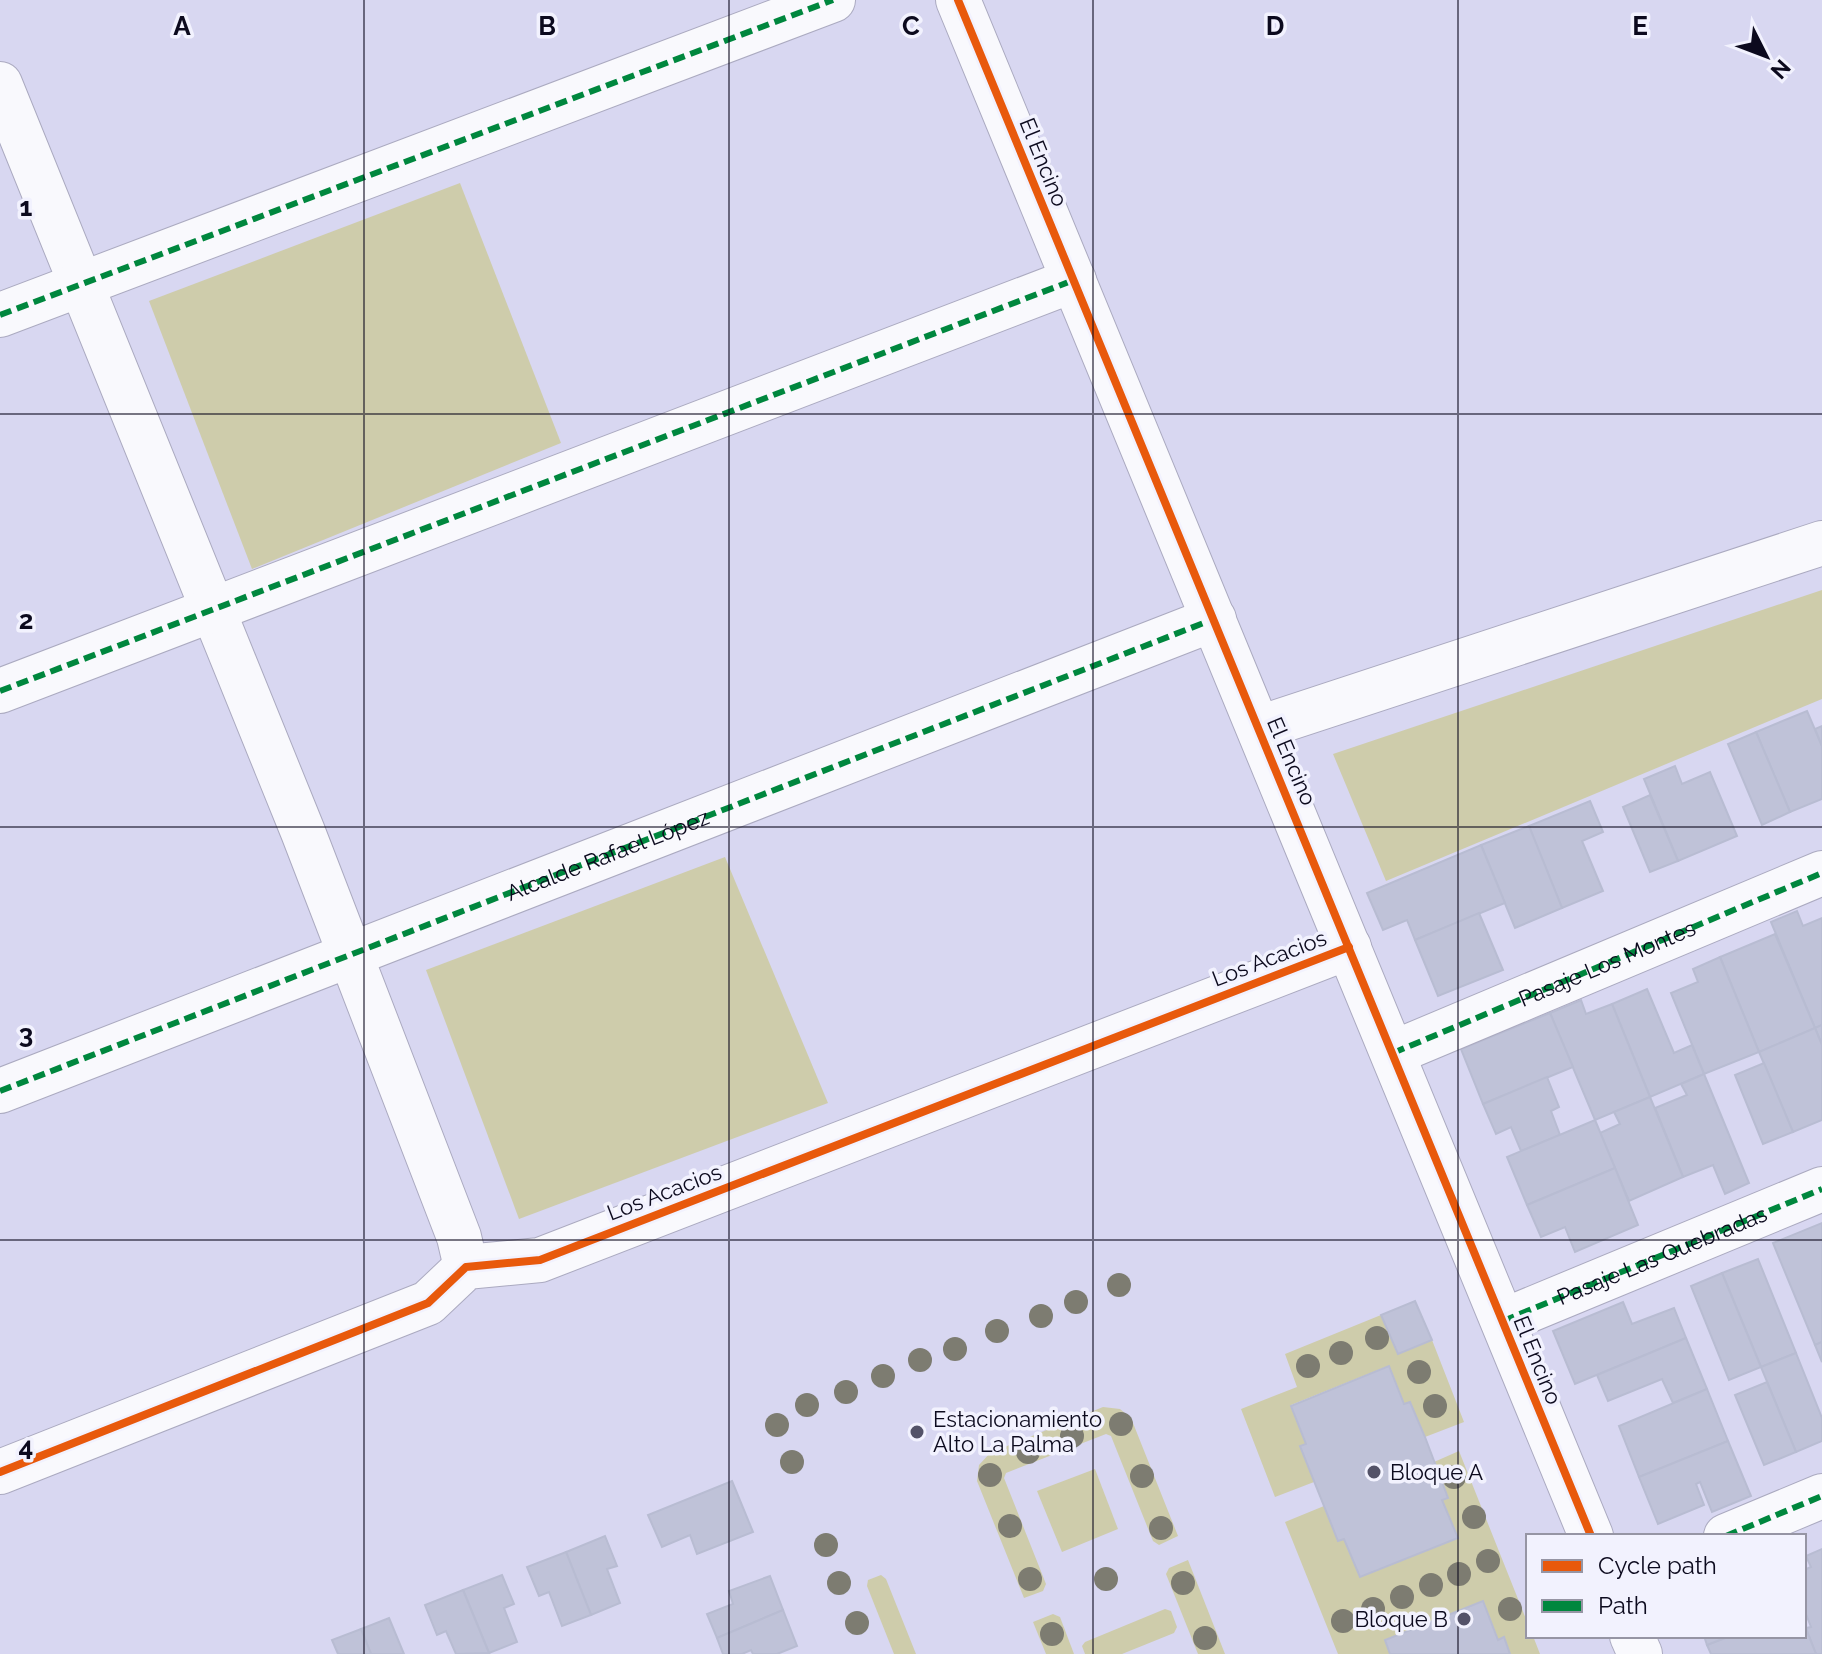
<svg xmlns="http://www.w3.org/2000/svg" width="1822" height="1654" font-family="Raleway,sans-serif">
<rect width="100%" height="100%" fill="#d8d7f1"/>
<g fill="#ceccab">
<polygon points="460,183 561,443 252,569 149,301"/>
<polygon points="1822,590 1822,699 1386,881 1333,754"/>
<polygon points="725,857 828,1103 519,1219 426,970"/>
<polygon points="1381,1315 1398,1353 1432,1340 1464,1422 1425,1437 1410,1403 1404,1404 1388,1366 1291,1405 1306,1444 1301,1446 1314,1482 1275,1497 1241,1409 1297,1387 1285,1354"/>
<polygon points="1103,1407 1120,1409 1131,1418 1178,1536 1159,1545 1153,1541 1111,1436 1106,1434 1006,1473 1004,1478 1046,1584 1043,1591 1024,1598 977,1481 979,1465 990,1453"/>
<polygon points="1459,1451 1528,1624 1528,1636 1533,1636 1540,1654 1510,1654 1504,1638 1498,1640 1483,1601 1385,1640 1390,1654 1338,1654 1285,1522 1324,1506 1338,1541 1344,1539 1360,1577 1457,1538 1442,1500 1448,1497 1434,1462"/>
<polygon points="1095,1469 1118,1529 1062,1552 1037,1491"/>
<polygon points="1188,1560 1225,1654 1198,1654 1166,1574 1169,1568"/>
<polygon points="881,1575 886,1579 916,1654 894,1654 867,1586 868,1580"/>
<polygon points="1165,1609 1171,1611 1177,1627 1174,1633 1122,1654 1085,1654 1082,1646 1085,1642"/>
<polygon points="1053,1614 1060,1617 1074,1654 1046,1654 1033,1622"/>
</g>
<g fill="#bfc2d8" stroke="#b8bcd2" stroke-width="2">
<polygon points="1807,711 1822,746 1822,799 1790,812 1756,732"/>
<polygon points="1822,726 1822,746 1815,729"/>
<polygon points="1756,732 1790,812 1762,825 1728,744"/>
<polygon points="1675,766 1682,784 1710,772 1737,836 1678,861 1644,779"/>
<polygon points="1650,795 1678,861 1650,872 1623,807"/>
<polygon points="1590,801 1603,832 1582,841 1603,891 1562,908 1529,826"/>
<polygon points="1529,826 1562,908 1515,928 1481,845"/>
<polygon points="1481,845 1505,903 1415,940 1407,920 1383,930 1367,893"/>
<polygon points="1797,911 1803,926 1822,918 1822,1025 1815,1028 1771,922"/>
<polygon points="1479,913 1503,970 1438,996 1415,940"/>
<polygon points="1775,934 1815,1028 1759,1052 1720,957"/>
<polygon points="1720,957 1759,1052 1704,1074 1671,993 1698,982 1693,969"/>
<polygon points="1647,989 1674,1053 1692,1045 1704,1074 1650,1097 1612,1004"/>
<polygon points="1581,1000 1586,1014 1612,1004 1650,1097 1595,1120 1550,1013"/>
<polygon points="1550,1013 1573,1067 1483,1104 1461,1049"/>
<polygon points="1822,1025 1822,1045 1815,1028"/>
<polygon points="1815,1028 1822,1045 1822,1120 1793,1132 1759,1052"/>
<polygon points="1764,1063 1793,1132 1763,1144 1735,1075"/>
<polygon points="1704,1074 1749,1183 1725,1194 1713,1165 1683,1177 1655,1108 1687,1095 1681,1084"/>
<polygon points="1547,1077 1559,1107 1551,1111 1560,1135 1521,1151 1511,1127 1496,1134 1483,1104"/>
<polygon points="1650,1097 1683,1177 1629,1201 1600,1133 1620,1124 1614,1112"/>
<polygon points="1595,1120 1615,1168 1527,1205 1507,1157"/>
<polygon points="1615,1168 1638,1225 1575,1252 1565,1227 1541,1237 1527,1205"/>
<polygon points="1822,1223 1822,1342 1815,1345 1773,1243"/>
<polygon points="1758,1259 1796,1353 1761,1367 1722,1273"/>
<polygon points="1722,1273 1761,1367 1729,1380 1691,1286"/>
<polygon points="1415,1301 1432,1340 1398,1354 1381,1315"/>
<polygon points="1623,1302 1632,1324 1674,1308 1686,1338 1575,1384 1553,1331"/>
<polygon points="1686,1338 1707,1389 1673,1403 1662,1379 1608,1401 1597,1375"/>
<polygon points="1822,1342 1822,1362 1815,1345"/>
<polygon points="1796,1353 1822,1418 1822,1441 1796,1452 1761,1367"/>
<polygon points="1389,1366 1404,1404 1410,1402 1425,1437 1448,1498 1442,1500 1458,1538 1360,1577 1344,1539 1338,1541 1300,1446 1306,1444 1291,1406"/>
<polygon points="1767,1382 1796,1452 1764,1465 1735,1395"/>
<polygon points="1707,1389 1728,1441 1639,1477 1619,1426"/>
<polygon points="1728,1441 1751,1496 1712,1512 1700,1482 1696,1484 1704,1505 1658,1524 1639,1477"/>
<polygon points="732,1481 753,1532 697,1554 690,1535 662,1547 648,1515"/>
<polygon points="605,1536 617,1566 607,1569 620,1603 591,1615 566,1552"/>
<polygon points="1822,1549 1822,1654 1816,1654 1806,1628 1811,1627 1804,1609 1804,1570 1811,1567 1806,1556"/>
<polygon points="566,1552 591,1615 562,1626 549,1592 539,1596 527,1567"/>
<polygon points="502,1575 514,1604 504,1608 517,1642 489,1653 463,1590"/>
<polygon points="770,1576 783,1610 717,1638 707,1614 733,1604 729,1591"/>
<polygon points="463,1590 489,1653 456,1654 446,1631 437,1635 425,1605"/>
<polygon points="1483,1601 1498,1640 1504,1637 1510,1654 1390,1654 1385,1640"/>
<polygon points="783,1610 797,1646 777,1654 753,1654 751,1650 742,1654 723,1654 717,1638"/>
<polygon points="389,1618 404,1654 371,1654 361,1629"/>
<polygon points="1804,1624 1816,1654 1711,1654 1707,1645 1730,1636 1804,1636"/>
<polygon points="361,1629 371,1654 338,1654 332,1640"/>
<polygon points="1704,1636 1730,1636 1707,1645"/>
</g>
<g fill="none" stroke-linecap="round" stroke-linejoin="round">
<g stroke="#abaac0" stroke-width="46">
<g id="street">
<polyline points="958,0 1591,1536"/>
<polyline points="0,84 303,832 459,1237 466,1267"/>
<polyline points="0,315 833,0"/>
<polyline points="0,691 1074,280"/>
<polyline points="1259,728 1822,543"/>
<path id="s1" d="M1393,1053l429,-180"/>
<polyline points="0,1091 1214,619"/>
<path id="s2" d="M1503,1321l319,-132"/>
<polyline points="0,1472 428,1303 466,1267 540,1260 1349,947"/>
<polyline points="1726,1536 1822,1496"/>
<polyline points="1632,1636 1640,1654"/>
</g>
</g>
<use href="#street" stroke="#f9f9fd" stroke-width="44"/>
<g stroke="#00873e" stroke-width="6" stroke-dasharray="12 6" stroke-linecap="butt">
<polyline points="0,315 833,0"/>
<polyline points="0,691 1074,280"/>
<polyline points="1393,1053 1822,873"/>
<path id="s3" d="M0,1091l1214,-472"/>
<polyline points="1503,1321 1822,1189"/>
<polyline points="1726,1536 1822,1496"/>
</g>
<g stroke="#f2f2fe" stroke-width="13">
<g id="cycleway">
<polyline points="958,0 1591,1536"/>
<polyline points="0,1472 428,1303 466,1267 540,1260 1349,947"/>
</g>
</g>
<use href="#cycleway" stroke="#e8590c" stroke-width="8"/>
</g>
<g fill="#7d7c71">
<circle cx="1119" cy="1285" r="12"/>
<circle cx="1076" cy="1302" r="12"/>
<circle cx="1041" cy="1316" r="12"/>
<circle cx="997" cy="1331" r="12"/>
<circle cx="1377" cy="1338" r="12"/>
<circle cx="955" cy="1349" r="12"/>
<circle cx="1341" cy="1353" r="12"/>
<circle cx="920" cy="1360" r="12"/>
<circle cx="1308" cy="1366" r="12"/>
<circle cx="1419" cy="1372" r="12"/>
<circle cx="883" cy="1376" r="12"/>
<circle cx="846" cy="1392" r="12"/>
<circle cx="807" cy="1405" r="12"/>
<circle cx="1435" cy="1406" r="12"/>
<circle cx="1121" cy="1424" r="12"/>
<circle cx="777" cy="1425" r="12"/>
<circle cx="1072" cy="1436" r="12"/>
<circle cx="1028" cy="1452" r="12"/>
<circle cx="792" cy="1462" r="12"/>
<circle cx="990" cy="1475" r="12"/>
<circle cx="1142" cy="1476" r="12"/>
<circle cx="1454" cy="1477" r="12"/>
<circle cx="1474" cy="1517" r="12"/>
<circle cx="1010" cy="1526" r="12"/>
<circle cx="1161" cy="1528" r="12"/>
<circle cx="826" cy="1545" r="12"/>
<circle cx="1488" cy="1561" r="12"/>
<circle cx="1459" cy="1574" r="12"/>
<circle cx="1030" cy="1579" r="12"/>
<circle cx="1106" cy="1579" r="12"/>
<circle cx="839" cy="1583" r="12"/>
<circle cx="1183" cy="1583" r="12"/>
<circle cx="1431" cy="1585" r="12"/>
<circle cx="1402" cy="1597" r="12"/>
<circle cx="1373" cy="1609" r="12"/>
<circle cx="1510" cy="1609" r="12"/>
<circle cx="1343" cy="1621" r="12"/>
<circle cx="857" cy="1623" r="12"/>
<circle cx="1052" cy="1634" r="12"/>
<circle cx="1205" cy="1638" r="12"/>
</g>
<path fill="none" stroke="#0c0a1e" stroke-width="2" stroke-opacity="0.55" d="M364,0v1654M729,0v1654M1093,0v1654M1458,0v1654M0,414h1822M0,827h1822M0,1240h1822"/>
<g fill="#535268" stroke="#f2f2fe" stroke-width="3">
<circle cx="917" cy="1432" r="8"/>
<circle cx="1374" cy="1472" r="8"/>
<circle cx="1464" cy="1619" r="8"/>
</g>
<g text-anchor="middle" dominant-baseline="central" stroke-width="7" stroke-linejoin="round" paint-order="stroke">
<g font-size="22" fill="#0c0a1e" stroke="#f2f2fe">
<text transform="translate(1044 162) rotate(68)">El Encino</text>
<text transform="translate(1292 761) rotate(67)">El Encino</text>
<text stroke="none"><textPath href="#s3" startOffset="652">Alcalde Rafael López</textPath></text>
<text transform="translate(1269 958) rotate(-21)">Los Acacios</text>
<text stroke="none"><textPath href="#s1" startOffset="232">Pasaje Los Montes</textPath></text>
<text transform="translate(664 1192) rotate(-21)">Los Acacios</text>
<text stroke="none"><textPath href="#s2" startOffset="172">Pasaje Las Quebradas</textPath></text>
<text transform="translate(1538 1360) rotate(68)">El Encino</text>
</g>
<g font-size="22" fill="#0c0a1e" stroke="#f2f2fe" text-anchor="start">
<text x="933" y="1419">Estacionamiento<tspan x="933" dy="25">Alto La Palma</tspan></text>
<text x="1390" y="1472">Bloque A</text>
<text x="1448" y="1619" text-anchor="end">Bloque B</text>
</g>
</g>
<g font-size="26" text-anchor="middle" font-weight="bold" fill="#0c0a1e" stroke="#f2f2fe" stroke-width="7" stroke-linejoin="round" paint-order="stroke">
<text x="182" y="35">A</text>
<text x="547" y="35">B</text>
<text x="911" y="35">C</text>
<text x="1275" y="35">D</text>
<text x="1640" y="35">E</text>
<text x="26" y="216">1</text>
<text x="26" y="629">2</text>
<text x="26" y="1043">3</text>
<text x="26" y="1456">4</text>
</g>
<rect x="1526" y="1534" width="280" height="104" fill="#f2f2fe" stroke="#9695a4" stroke-width="2"/>
<rect x="1542" y="1560" width="40" height="12" fill="#e8590c" stroke="#9695a4" stroke-width="2"/>
<text x="1598" y="1574" font-size="24" fill="#0c0a1e">Cycle path</text>
<rect x="1542" y="1600" width="40" height="12" fill="#00873e" stroke="#9695a4" stroke-width="2"/>
<text x="1598" y="1614" font-size="24" fill="#0c0a1e">Path</text>
<g transform="translate(1766 56) rotate(132)" stroke="#f2f2fe" stroke-width="6" paint-order="stroke">
<path d="M0-6L14 30L0 20L-14 30Z" fill="#0c0a1e"/>
<text y="-12" font-size="22" font-weight="bold" text-anchor="middle" fill="#0c0a1e">N</text>
</g>
</svg>
